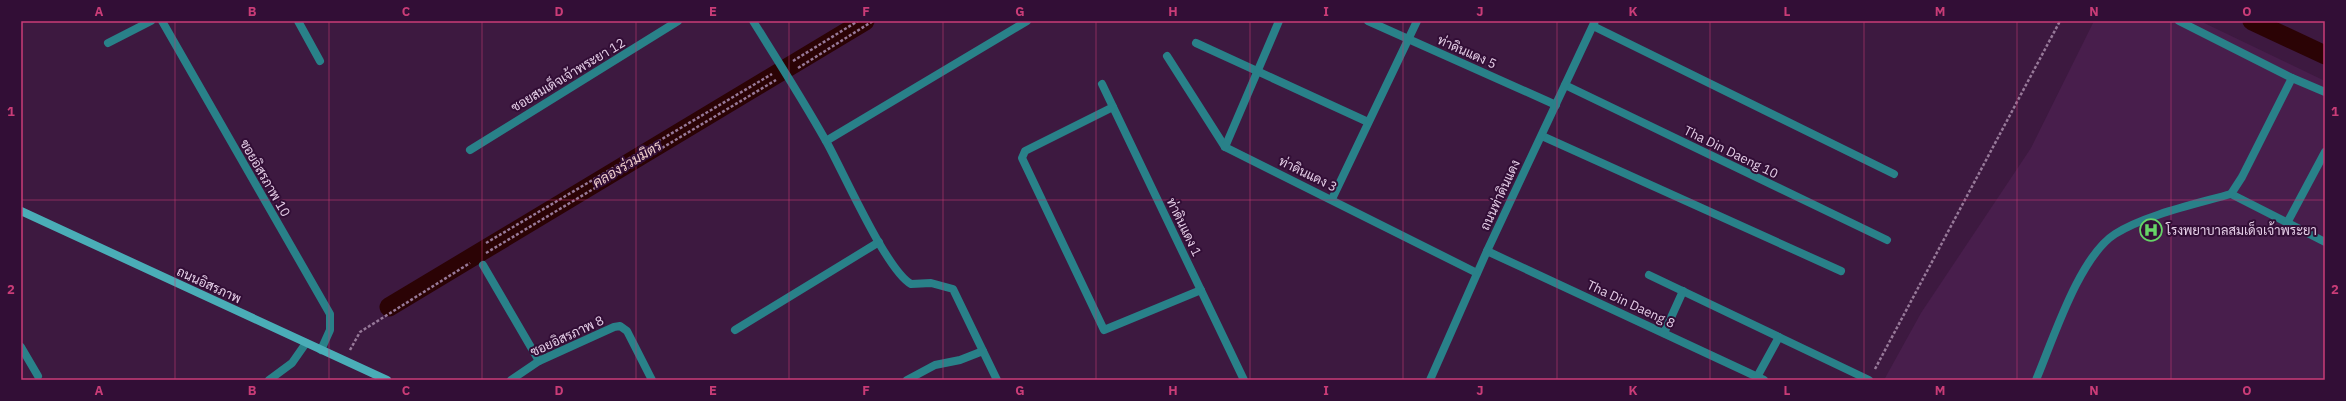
<svg xmlns="http://www.w3.org/2000/svg" width="2346" height="401" font-family="'IBM Plex Sans',Sarabun,sans-serif">
<rect width="100%" height="100%" fill="#3d1940"/>
<polygon fill="#481e4c" points="2094,21 2200,21 2325,81 2325,380 1884,380 1921,313 2031,148"/>
<g fill="none" stroke-linecap="round" stroke-linejoin="round">
<g stroke="#2b0305" stroke-width="19">
<polyline points="2252,21 2325,55"/>
<polyline points="389,307 865,21"/>
</g>
<g stroke="#977999" stroke-width="2.5" stroke-dasharray="3 2" stroke-linecap="butt">
<polyline points="793,61 858,21"/>
<polyline points="798,68 873,21"/>
<polyline points="486,243 772,74"/>
<polyline points="486,253 776,80"/>
<polyline points="350,350 360,332 470,263"/>
<polyline points="1875,369 2060,21"/>
</g>
<g stroke="#298189" stroke-width="8">
<polyline points="2179,21 2292,78"/>
<polyline points="2231,194 2325,242"/>
<polyline points="2287,223 2325,152"/>
<polyline points="21,347 38,376"/>
<path d="M2036,380c17,-40 43,-123 79,-146 30,-19 81,-30 116,-40l11,-17 50,-99 33,14"/>
</g>
<g stroke="#298189" stroke-width="8">
<polyline points="162,21 330,314 330,330 321,350"/>
<polyline points="298,21 320,61"/>
<path d="M753,21c25,40 50,79 73,120 17,30 60,129 85,143l20,-1 22,6 44,91"/>
<polyline points="1368,21 1556,105"/>
<polyline points="1593,26 1894,174"/>
<polyline points="108,43 151,21"/>
<polyline points="1196,43 1368,122"/>
<polyline points="1167,56 1225,147 1477,273"/>
<polyline points="1102,84 1244,380"/>
<polyline points="1565,85 1887,240"/>
<polyline points="1113,107 1025,151 1022,158 1104,330 1201,290"/>
<polyline points="1542,136 1841,271"/>
<polyline points="826,141 1027,21"/>
<polyline points="1225,147 1279,21"/>
<polyline points="470,150 678,21"/>
<polyline points="1332,199 1417,21"/>
<polyline points="1487,251 1764,380"/>
<polyline points="483,265 539,361"/>
<polyline points="1649,275 1869,380"/>
<polyline points="735,330 879,242"/>
<polyline points="1664,333 1683,291"/>
<polyline points="1757,377 1779,337"/>
<polyline points="269,380 292,363 306,343"/>
<polyline points="511,380 539,361 614,327 620,326 627,331 652,380"/>
<polyline points="907,380 935,365 960,360 983,351"/>
</g>
<polyline stroke="#298189" stroke-width="8" points="1430,380 1487,251 1595,21"/>
<polyline stroke="#4aadb7" stroke-width="8" points="21,211 387,380"/>
</g>
<path fill="none" stroke="#c93c77" stroke-width="1" stroke-opacity="0.55" d="M175,21v359M329,21v359M482,21v359M636,21v359M789,21v359M943,21v359M1096,21v359M1250,21v359M1403,21v359M1557,21v359M1710,21v359M1864,21v359M2017,21v359M2171,21v359M21,200h2304"/>
<defs>
<g id="hospital-ring" transform="scale(1.15)"><circle r="9.5" fill="#320e36" stroke="#66d467" stroke-width="1.5"/><path d="M-5-5h3v3.5h4V-5h3V5h-3V1.5h-4V5h-3Z" fill="#66d467"/></g>
</defs>
<g fill-rule="evenodd">
<use href="#hospital-ring" x="2151" y="230"/>
</g>
<g text-anchor="middle" dominant-baseline="central" stroke-width="4" stroke-linejoin="round" paint-order="stroke">
<g font-size="13" fill="#e4cde6" stroke="#320e36">
<text transform="translate(1467 52) rotate(24)">ท่าดินแดง 5</text>
<text transform="translate(568 75) rotate(-31)">ซอยสมเด็จเจ้าพระยา 12</text>
<text transform="translate(1731 152) rotate(26)">Tha Din Daeng 10</text>
<text transform="translate(1308 174) rotate(26)">ท่าดินแดง 3</text>
<text transform="translate(265 178) rotate(60)">ซอยอิสรภาพ 10</text>
<text transform="translate(1500 195) rotate(-65)">ถนนท่าดินแดง</text>
<text transform="translate(1184 227) rotate(64)">ท่าดินแดง 1</text>
<text transform="translate(209 285) rotate(25)">ถนนอิสรภาพ</text>
<text transform="translate(1631 304) rotate(25)">Tha Din Daeng 8</text>
<text transform="translate(567 336) rotate(-25)">ซอยอิสรภาพ 8</text>
</g>
<g font-size="13" fill="#e4cde6" stroke="#320e36" text-anchor="start">
<text x="2166" y="230">โรงพยาบาลสมเด็จเจ้าพระยา</text>
</g>
<g font-size="14" font-style="italic" fill="#f0cecb" stroke="#320e36">
<text transform="translate(627 164) rotate(-31)">คลองร่วมมิตร</text>
</g>
</g>
<rect width="2346" height="401" fill="none" stroke="#320e36" stroke-width="44"/>
<rect x="22" y="22" width="2302" height="357" fill="none" stroke="#c93c77" stroke-width="1.5"/>
<g font-size="13" text-anchor="middle" font-weight="bold" fill="#c93c77">
<text x="99" y="16">A</text>
<text x="252" y="16">B</text>
<text x="406" y="16">C</text>
<text x="559" y="16">D</text>
<text x="713" y="16">E</text>
<text x="866" y="16">F</text>
<text x="1020" y="16">G</text>
<text x="1173" y="16">H</text>
<text x="1326" y="16">I</text>
<text x="1480" y="16">J</text>
<text x="1633" y="16">K</text>
<text x="1787" y="16">L</text>
<text x="1940" y="16">M</text>
<text x="2094" y="16">N</text>
<text x="2247" y="16">O</text>
<text x="11" y="116">1</text>
<text x="2335" y="116">1</text>
<text x="11" y="294">2</text>
<text x="2335" y="294">2</text>
<text x="99" y="395">A</text>
<text x="252" y="395">B</text>
<text x="406" y="395">C</text>
<text x="559" y="395">D</text>
<text x="713" y="395">E</text>
<text x="866" y="395">F</text>
<text x="1020" y="395">G</text>
<text x="1173" y="395">H</text>
<text x="1326" y="395">I</text>
<text x="1480" y="395">J</text>
<text x="1633" y="395">K</text>
<text x="1787" y="395">L</text>
<text x="1940" y="395">M</text>
<text x="2094" y="395">N</text>
<text x="2247" y="395">O</text>
</g>
</svg>
